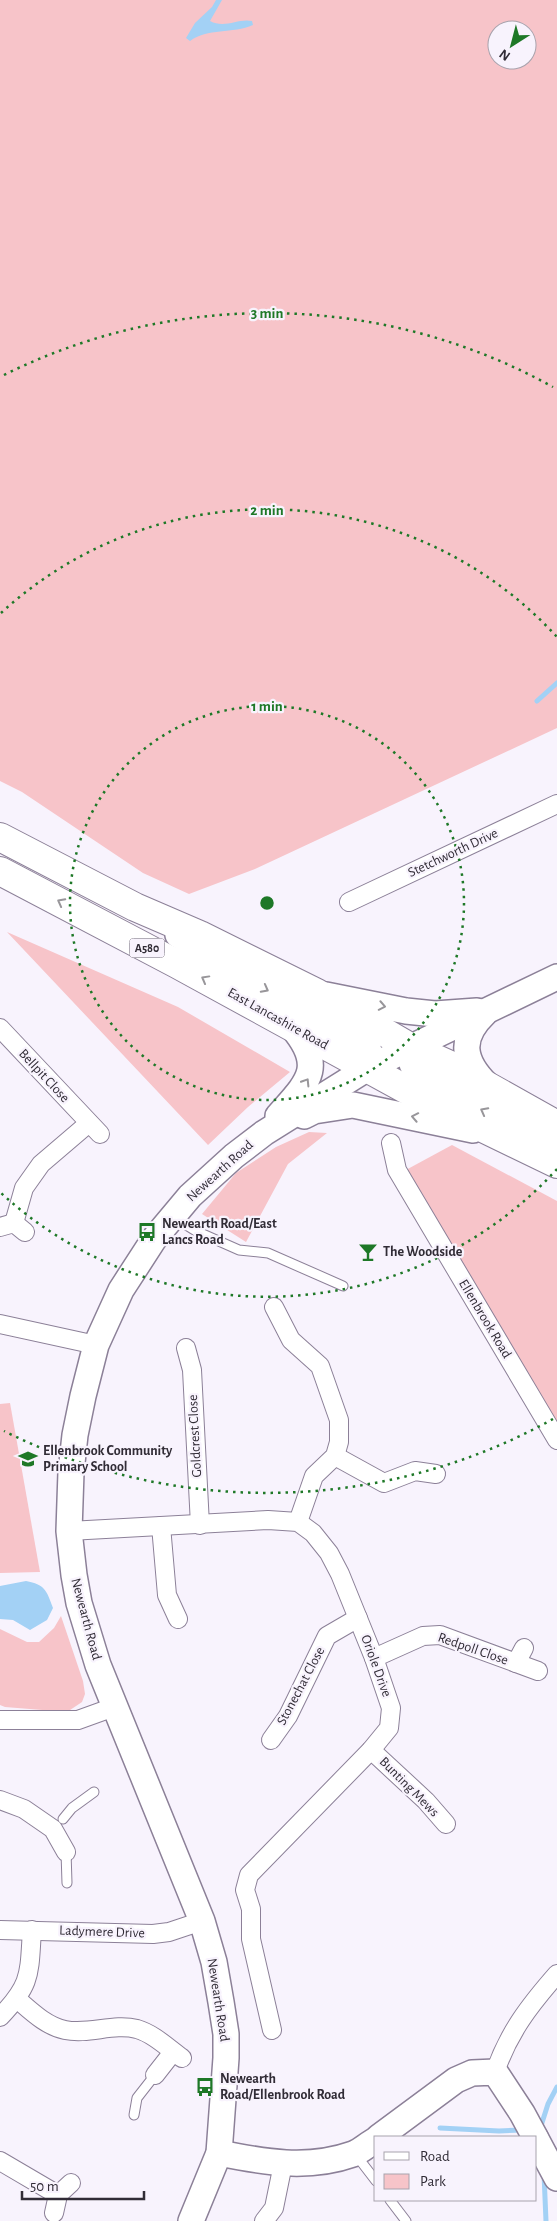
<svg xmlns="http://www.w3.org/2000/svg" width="557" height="2221" font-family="'Alegreya Sans',sans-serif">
<rect width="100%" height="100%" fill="#f8f3fd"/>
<g fill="#f7c4c9" fill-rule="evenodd">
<path d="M0,0h557v728l-302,141 -66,25 -46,-21 -121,-81 -22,-11zM497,30h30v30h-30z"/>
<polygon points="7,932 178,1007 290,1072 248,1107 208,1145"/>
<polygon points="309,1132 327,1133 288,1164 246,1242 202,1214 236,1173 276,1147"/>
<polygon points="452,1145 557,1201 557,1425 404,1171"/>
<polygon points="10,1403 40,1572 0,1573 0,1404"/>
<polygon points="61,1616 83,1681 85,1694 82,1702 67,1712 5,1707 0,1705 0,1629 27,1642 39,1642 54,1628"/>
</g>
<g fill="#a3d1f5">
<path d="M216,0h6l-12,21c15,8 28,-3 42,0l1,4c-20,9 -46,3 -63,16l-4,-3 9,-15 17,-16z"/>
<path d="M26,1581c19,4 20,8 27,27l-6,12 -17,10 -17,-10 -13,-1v-33z"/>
</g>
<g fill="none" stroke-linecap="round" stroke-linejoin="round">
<g stroke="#a3d1f5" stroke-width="5">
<polyline points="537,701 557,683"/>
<polyline points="440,2128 499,2131 522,2130"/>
<polyline points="540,2129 548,2104 557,2087"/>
<polyline points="544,2174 546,2221"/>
</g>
<g stroke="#8c8098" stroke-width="11">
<g id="lane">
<polyline points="175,1218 196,1231 239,1250 268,1253 343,1286"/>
<polyline points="63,1819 72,1808 94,1792"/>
<polyline points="66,1852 67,1883"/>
<polyline points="134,2115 137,2098 155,2075"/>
<polyline points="356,2155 376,2181"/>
<polyline points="390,2200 406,2221"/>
</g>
</g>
<g stroke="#8c8098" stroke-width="20">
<g id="street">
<polyline points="349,902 557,804"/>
<polyline points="0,1028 100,1134"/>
<polyline points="391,1143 397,1170 557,1440"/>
<polyline points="14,1223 24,1188 41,1164 89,1123"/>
<polyline points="0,1227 14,1223 25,1232"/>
<polyline points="274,1307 291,1340 320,1366 339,1420 339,1442 335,1456 314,1476 298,1522"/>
<polyline points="0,1324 96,1345"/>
<polyline points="186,1348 192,1370 200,1525"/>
<polyline points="335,1456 384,1483 415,1471 436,1474"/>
<polyline points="161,1526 167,1595 178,1619"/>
<polyline points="69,1531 268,1520 298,1522 313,1533 329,1553 340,1574 374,1658 391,1708 389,1728 371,1750 249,1875 245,1890 251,1909 251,1939 272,2030"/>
<polyline points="374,1658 423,1636 440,1635 538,1671"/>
<polyline points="516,1663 524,1648"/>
<polyline points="0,1720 78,1720 114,1707"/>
<polyline points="271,1740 288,1716 327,1636 358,1618"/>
<polyline points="371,1750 426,1801 446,1824"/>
<polyline points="0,1800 24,1809 53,1829 66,1852"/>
<polyline points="0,1930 153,1934 169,1932 202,1921"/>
<path d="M17,1999c14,12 29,27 48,31 24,5 48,-7 72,-1 17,5 31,19 45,29"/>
<path d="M0,2017c32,-33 29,-43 32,-87"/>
<path d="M495,2072c14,-40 34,-66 62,-98"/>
<polyline points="155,2075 173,2052"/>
<polyline points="0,2161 58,2195"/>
<polyline points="54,2213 58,2195 71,2183"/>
<polyline points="264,2221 274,2208 283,2164"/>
</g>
</g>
<g stroke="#8c8098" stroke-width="28">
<g id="secondary">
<path d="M178,935l77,48 106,58c10,8 11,15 7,27"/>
<polyline points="326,995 406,1011 435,1014 477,1011"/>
<path d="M485,1013c-26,25 -23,47 2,72"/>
<path d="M410,1047c-1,19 4,23 19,34l99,54 29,17"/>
<path d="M278,1116c29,-33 48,-48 15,-88"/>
<polyline points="304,1116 314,1111 353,1105 473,1130"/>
<polyline points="379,2137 456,2080 472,2073 495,2072 522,2113 535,2137"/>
<polyline points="536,2139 557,2178"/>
<path d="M219,2153c45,9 89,17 134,1 8,-3 15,-10 23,-14"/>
<polyline points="191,2221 219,2153 226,2058 226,2034 221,2002 214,1962 202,1921 98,1665 79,1603 74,1575 69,1531 71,1472 75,1435 83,1396 96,1345 121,1290 154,1239 190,1196 234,1156 264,1133 368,1068 557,977"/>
</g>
</g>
<g stroke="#8c8098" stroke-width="30">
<g id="highway">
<polyline points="0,837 135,907 200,935 317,993 410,1047 450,1065 557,1125"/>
<polyline points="0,871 177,964 429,1102 557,1164"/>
</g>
</g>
<use href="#lane" stroke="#fff" stroke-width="9"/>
<use href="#street" stroke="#fff" stroke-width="18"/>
<use href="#secondary" stroke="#fff" stroke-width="25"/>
<use href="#highway" stroke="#fff" stroke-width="28"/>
</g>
<defs><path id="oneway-chevron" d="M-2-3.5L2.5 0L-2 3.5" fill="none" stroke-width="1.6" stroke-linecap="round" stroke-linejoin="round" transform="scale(1.25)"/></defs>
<g stroke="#98969a">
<use href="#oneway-chevron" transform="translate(61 902) rotate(-152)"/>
<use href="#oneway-chevron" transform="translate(205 979) rotate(-151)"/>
<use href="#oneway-chevron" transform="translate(265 989) rotate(28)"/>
<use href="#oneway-chevron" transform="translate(382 1006) rotate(11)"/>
<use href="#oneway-chevron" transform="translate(306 1082) rotate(-58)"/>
<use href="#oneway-chevron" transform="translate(484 1111) rotate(-152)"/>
<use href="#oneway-chevron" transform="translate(415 1117) rotate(-169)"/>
</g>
<g fill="none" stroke="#1e7827" stroke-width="2.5" stroke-dasharray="2.5 5">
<circle cx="267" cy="903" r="197"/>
<path d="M557 1169A393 393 0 0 1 1 1193M1 613A393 393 0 0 1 557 637"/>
<path d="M553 1419A590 590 0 0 1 4 1431M4 375A590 590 0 0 1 553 387"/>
</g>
<defs>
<g id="bus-bare" transform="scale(1.5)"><path d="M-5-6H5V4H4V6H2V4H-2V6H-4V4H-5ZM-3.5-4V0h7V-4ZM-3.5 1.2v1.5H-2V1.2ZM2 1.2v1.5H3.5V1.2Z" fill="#1e7827" stroke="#f8f3fd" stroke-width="2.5" paint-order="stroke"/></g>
<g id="bar-bare" transform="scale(1.5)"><path d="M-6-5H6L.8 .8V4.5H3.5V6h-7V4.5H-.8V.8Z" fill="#1e7827" stroke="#f8f3fd" stroke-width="2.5" paint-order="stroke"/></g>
<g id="school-bare" transform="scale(1.5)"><path d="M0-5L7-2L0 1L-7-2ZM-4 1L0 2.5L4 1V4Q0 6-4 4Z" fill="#1e7827" stroke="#f8f3fd" stroke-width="2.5" paint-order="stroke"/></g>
</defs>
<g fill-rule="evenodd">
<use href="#bus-bare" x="147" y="1232"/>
<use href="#bar-bare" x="368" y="1252"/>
<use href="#school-bare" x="28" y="1459"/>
<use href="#bus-bare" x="205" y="2087"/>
</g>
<g text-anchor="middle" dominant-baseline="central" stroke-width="4.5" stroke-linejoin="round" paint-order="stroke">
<rect fill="#f8f3fd" stroke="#6d6872" stroke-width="1" x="129.5" y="938.5" width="35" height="19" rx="4"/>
<g font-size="12" font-weight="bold" fill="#312c36">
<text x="147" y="948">A580</text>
</g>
<g font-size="14" fill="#312c36" stroke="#f8f3fd">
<text transform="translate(453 853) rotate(-25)">Stetchworth Drive</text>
<text transform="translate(278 1019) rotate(29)">East Lancashire Road</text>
<text transform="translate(44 1076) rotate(47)">Bellpit Close</text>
<text transform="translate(220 1171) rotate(-42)">Newearth Road</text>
<text transform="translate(485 1319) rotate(59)">Ellenbrook Road</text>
<text transform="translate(195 1436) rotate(-93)">Goldcrest Close</text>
<text transform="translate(86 1619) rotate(75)">Newearth Road</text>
<text transform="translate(473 1649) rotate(19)">Redpoll Close</text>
<text transform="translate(376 1666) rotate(70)">Oriole Drive</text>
<text transform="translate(301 1686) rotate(-62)">Stonechat Close</text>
<text transform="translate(409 1787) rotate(45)">Bunting Mews</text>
<text transform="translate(102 1932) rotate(2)">Ladymere Drive</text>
<text transform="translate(218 2000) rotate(81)">Newearth Road</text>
</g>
<g font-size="14" font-weight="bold" fill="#312c36" stroke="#f8f3fd" text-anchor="start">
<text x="162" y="1224">Newearth Road/East<tspan x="162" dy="16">Lancs Road</tspan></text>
<text x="383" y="1252">The Woodside</text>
<text x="43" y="1451">Ellenbrook Community<tspan x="43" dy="16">Primary School</tspan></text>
<text x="220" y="2079">Newearth<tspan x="220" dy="16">Road/Ellenbrook Road</tspan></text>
</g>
</g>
<circle cx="267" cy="903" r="8" fill="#1e7827" stroke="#f8f3fd" stroke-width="2.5"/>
<g font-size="15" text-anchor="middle" font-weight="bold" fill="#1e7827" stroke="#f8f3fd" stroke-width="4.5" stroke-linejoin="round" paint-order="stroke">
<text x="267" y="318">3 min</text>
<text x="267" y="515">2 min</text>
<text x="267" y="711">1 min</text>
</g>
<rect x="374" y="2136" width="162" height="65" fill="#f8f3fd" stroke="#a8a3ad"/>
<rect x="384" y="2152" width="25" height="8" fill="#ffffff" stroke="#a8a3ad"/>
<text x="420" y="2161" font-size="15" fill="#312c36">Road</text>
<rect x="384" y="2174" width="25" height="15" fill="#f7c4c9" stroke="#a8a3ad"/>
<text x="420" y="2186" font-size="15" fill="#312c36">Park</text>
<g transform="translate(512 45) rotate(216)"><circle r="24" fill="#f8f3fd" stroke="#a8a3ad"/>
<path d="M0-4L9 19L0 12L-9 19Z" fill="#1e7827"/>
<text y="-8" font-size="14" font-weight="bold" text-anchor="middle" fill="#312c36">N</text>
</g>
<path d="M22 2191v8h122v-8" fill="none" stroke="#312c36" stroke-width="2.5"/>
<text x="30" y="2191" font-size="15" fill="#312c36" stroke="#f8f3fd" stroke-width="4" paint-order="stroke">50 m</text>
</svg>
